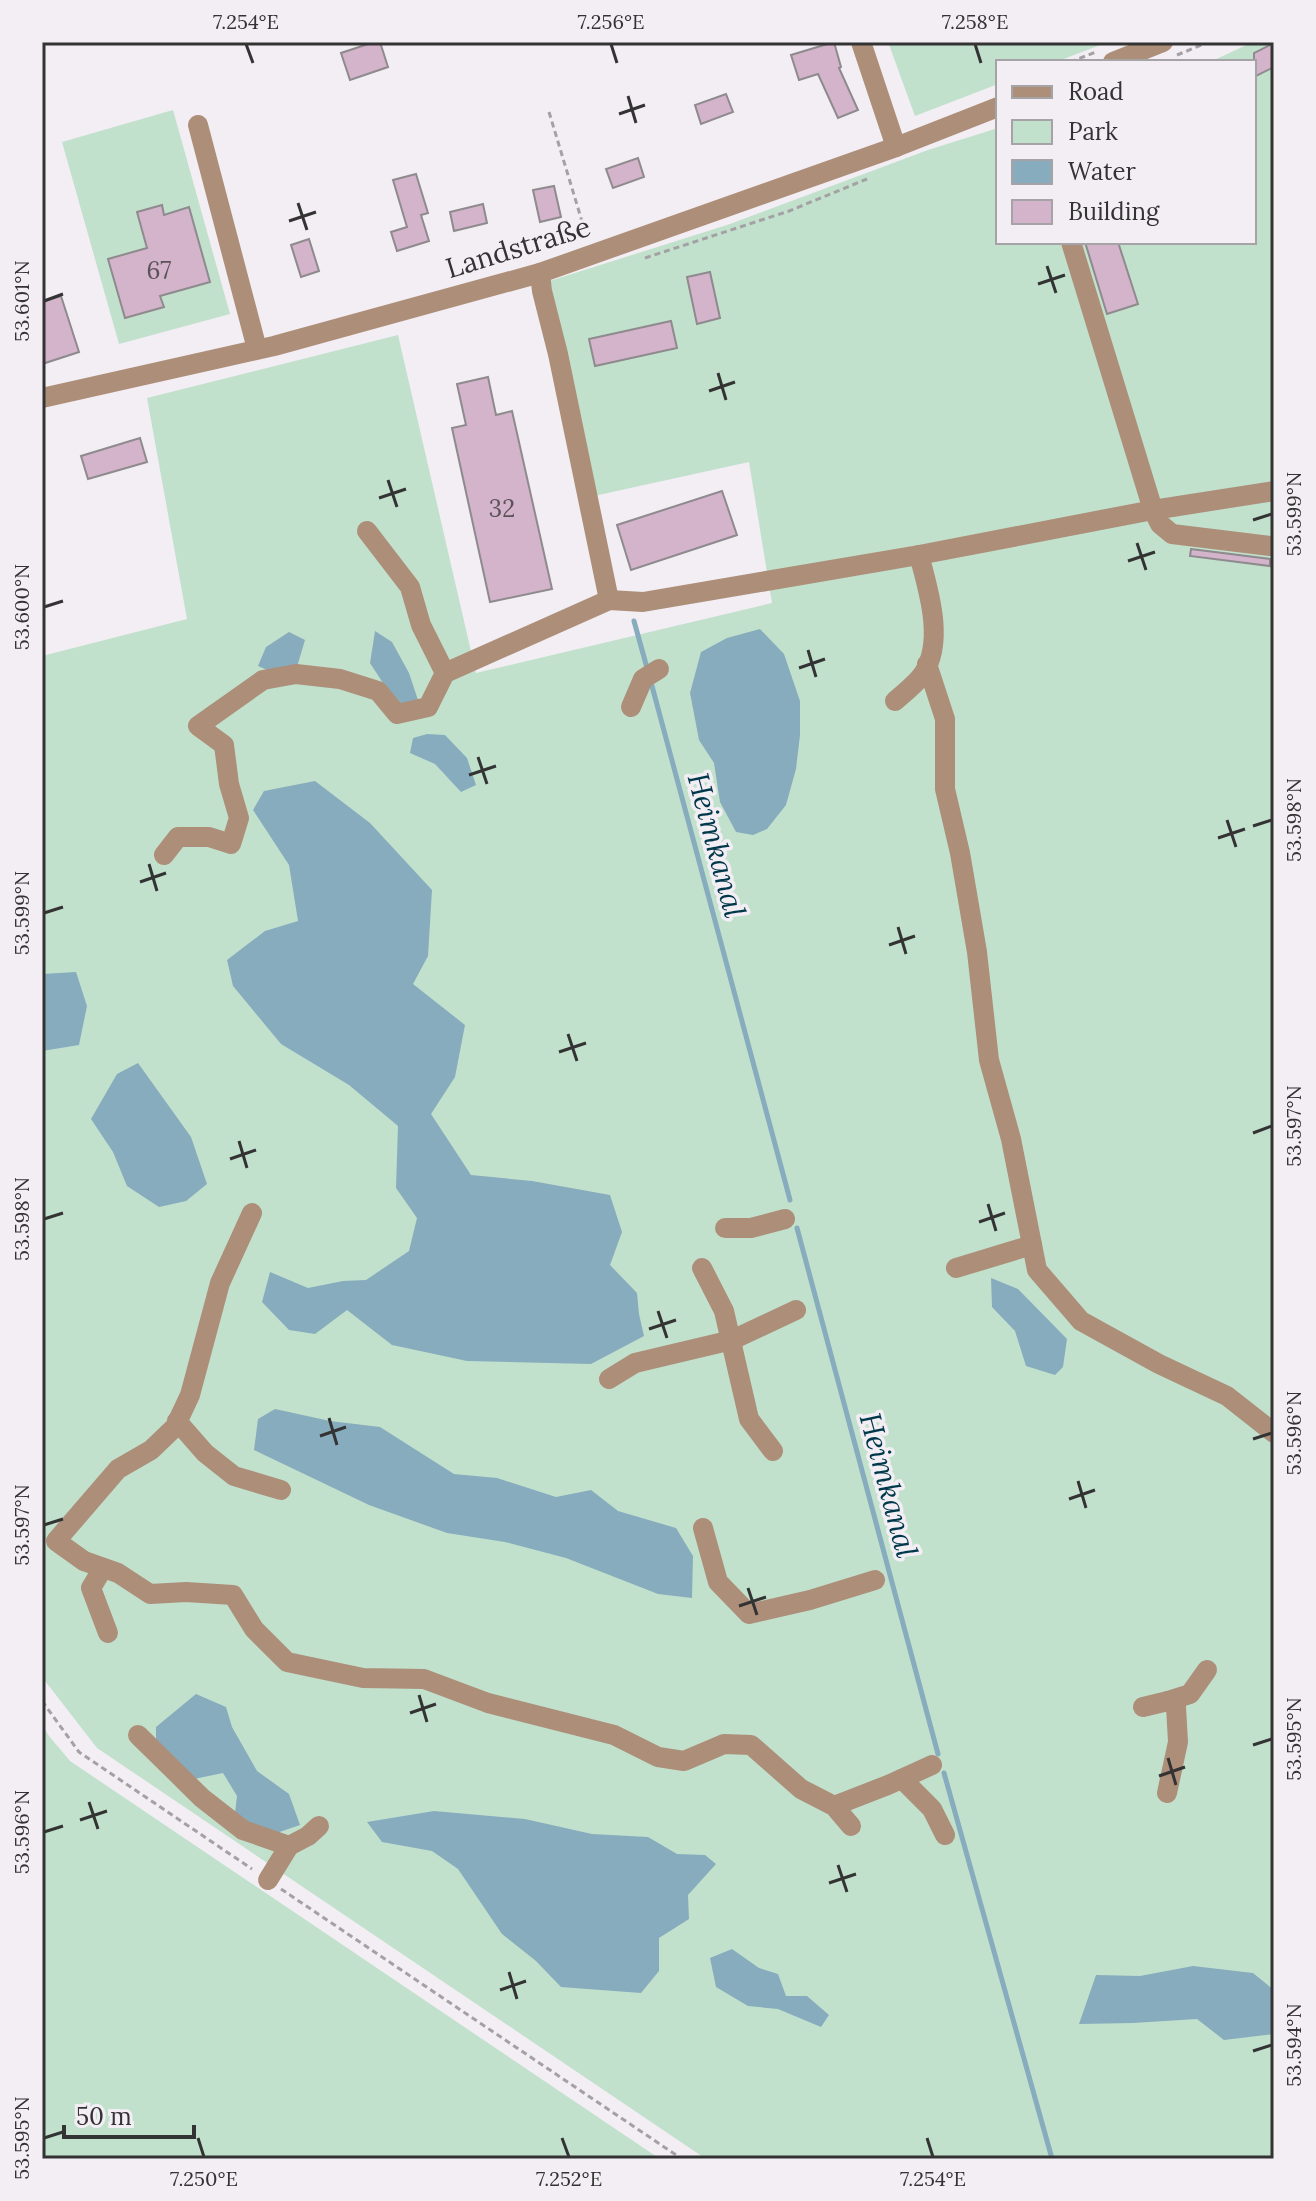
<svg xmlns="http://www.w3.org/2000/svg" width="1316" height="2201" font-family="Lora,serif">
<rect width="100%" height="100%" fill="#f2eef3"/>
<g fill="#c1e1cd">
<polygon points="888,42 1108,42 1056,62 998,62 998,84 915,116"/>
<polygon points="1253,42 1274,42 1274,2159 706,2159 97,1748 42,1677 42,656 187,619 147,398 398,335 476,673 772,603 749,462 594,496 540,284 727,225 928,150 998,128 998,242 1254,242 1254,62 1210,62"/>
<polygon points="173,110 230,314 119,344 62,142"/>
<polygon points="42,1724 49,1736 70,1761 660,2159 42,2159"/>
</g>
<g fill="#87acbd">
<polygon points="760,629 784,654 800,701 800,735 796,769 786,805 767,829 753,835 736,832 720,802 714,763 699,740 690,693 701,652 727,638"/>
<polygon points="375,631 392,642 409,673 418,700 410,714 383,683 370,663"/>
<polygon points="289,632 305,640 297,667 272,672 258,666 266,647"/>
<polygon points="427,734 445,735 467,758 476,785 461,792 435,764 410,753 413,738"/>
<polygon points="315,781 370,823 432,890 428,956 413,984 465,1025 455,1077 431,1114 471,1175 532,1181 610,1195 622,1232 610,1265 637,1293 639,1314 644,1336 591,1364 467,1361 392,1345 347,1310 315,1334 289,1330 262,1302 270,1272 308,1288 343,1281 366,1280 409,1251 417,1218 396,1188 398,1126 349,1085 281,1044 233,986 227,960 265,931 298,921 289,865 253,810 264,791"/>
<polygon points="76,972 87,1006 79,1045 42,1051 42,974"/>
<polygon points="138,1063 191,1137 207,1184 186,1201 159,1207 127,1186 113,1152 91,1119 117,1074"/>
<polygon points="991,1278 1018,1289 1067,1339 1063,1367 1055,1375 1026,1366 1015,1331 992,1307"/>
<polygon points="275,1409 330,1421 380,1427 454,1474 497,1478 556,1497 591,1490 618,1511 676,1528 693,1556 692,1598 658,1594 566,1558 505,1542 447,1533 369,1505 254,1450 258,1419"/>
<polygon points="196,1694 226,1707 232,1727 257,1771 289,1794 300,1825 259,1839 235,1813 237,1796 223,1773 194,1779 156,1754 156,1727"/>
<polygon points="434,1811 525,1819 592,1834 648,1837 677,1854 705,1855 716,1864 688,1895 689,1919 659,1938 659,1971 641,1993 561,1987 536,1961 502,1934 458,1869 432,1851 382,1842 367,1822"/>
<polygon points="732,1949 759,1968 778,1974 786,1996 807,1996 829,2015 821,2027 778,2009 748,2006 716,1987 710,1958"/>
<polygon points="1193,1966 1253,1973 1274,1990 1274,2034 1224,2040 1197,2019 1133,2023 1079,2024 1096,1975 1140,1976"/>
</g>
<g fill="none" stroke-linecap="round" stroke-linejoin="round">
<g stroke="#87acbd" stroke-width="5">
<polyline points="634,621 647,668"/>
<polyline points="652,686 790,1200"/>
<polyline points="797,1228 938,1754"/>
<polyline points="944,1773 1051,2155"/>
</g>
</g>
<g fill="#d3b4cb" stroke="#8e8a8d" stroke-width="2">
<polygon points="374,42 380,42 388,67 350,80 341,53"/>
<polygon points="834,42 841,67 839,68 858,110 838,118 818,74 799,80 791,55"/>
<polygon points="1274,43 1274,67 1254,77 1254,53"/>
<polygon points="726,94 733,112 701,124 695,105"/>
<polygon points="638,158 644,177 613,188 606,169"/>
<polygon points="416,174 428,213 421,215 429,241 397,251 391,232 407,227 393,180"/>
<polygon points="554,186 561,217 540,222 533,190"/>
<polygon points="483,204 487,223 454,231 450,212"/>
<polygon points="162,205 164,215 189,207 210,282 160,296 164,307 125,318 108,259 147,248 137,212"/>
<polygon points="309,239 319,271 301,277 291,245"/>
<polygon points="1085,242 1118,242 1138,304 1107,314"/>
<polygon points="710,272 720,318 697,324 687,277"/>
<polygon points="61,296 79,352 42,364 42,302"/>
<polygon points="671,321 677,348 595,366 589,339"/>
<polygon points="488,377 496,415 512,411 552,589 490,602 452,428 466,425 457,384"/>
<polygon points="140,438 147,462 88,479 81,456"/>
<polygon points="722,491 737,535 631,570 617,525"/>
<polygon points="1191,549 1270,559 1270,566 1190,556"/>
</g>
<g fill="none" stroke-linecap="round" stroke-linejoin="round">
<g stroke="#a4a1a4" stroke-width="3" stroke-dasharray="6 4" stroke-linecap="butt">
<polyline points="1177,55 1209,42"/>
<polyline points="1070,62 1096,52"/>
<polyline points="549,112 587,238"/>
<polyline points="645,258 789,211 867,179"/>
<polyline points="42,1701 79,1752 252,1869"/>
<polyline points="281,1889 682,2159"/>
</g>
<g stroke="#ad8e79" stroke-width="20">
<polyline points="861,42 896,147"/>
<polyline points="1113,62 1163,42"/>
<polyline points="198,125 257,349"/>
<polyline points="540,273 542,291 558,354 609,600 643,602 919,555 1153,510 1071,242"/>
<polyline points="42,398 274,346 540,273 896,147 998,107"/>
<polyline points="367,531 410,587 421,625 445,673"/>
<polyline points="1270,546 1172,534 1160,524 1153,510 1274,491"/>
<polyline points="927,664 945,719 945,789 960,853 977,952 989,1060 1011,1139 1037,1270 1081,1321 1159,1364 1227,1396 1274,1433"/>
<path d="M895,701c9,-8 21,-17 28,-27 22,-33 5,-85 -4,-119"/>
<polyline points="631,707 643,679 659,669"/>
<polyline points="164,855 178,837 209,837 231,844 239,818 229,784 224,745 198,726 263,680 296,674 340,679 378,691 397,714 428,707 445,673 609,600"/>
<polyline points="252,1213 220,1283 190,1395 175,1427 151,1450 118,1469 56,1541 84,1561 118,1573 150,1594 186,1592 233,1595 254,1629 287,1662 363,1678 424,1679 488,1703 614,1735 658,1757 684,1761 724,1744 751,1745 801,1789 834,1806 851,1826"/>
<polyline points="725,1228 751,1228 785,1219"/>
<polyline points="702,1268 724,1311 749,1419 773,1451"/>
<polyline points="956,1268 1032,1245"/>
<polyline points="609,1379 635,1363 732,1340 796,1310"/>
<polyline points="177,1421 205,1453 234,1476 281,1490"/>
<polyline points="703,1528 718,1582 749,1614 810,1600 875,1580"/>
<polyline points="103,1568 91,1588 108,1633"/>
<polyline points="1168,1701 1190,1694 1207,1670"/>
<polyline points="1143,1707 1168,1701 1176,1707 1178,1742 1167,1793"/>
<polyline points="138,1735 202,1798 243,1830 289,1846 308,1836 319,1826"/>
<polyline points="902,1779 932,1809 945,1835"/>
<polyline points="834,1806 888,1785 932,1765"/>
<polyline points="268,1880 289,1846"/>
</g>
</g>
<path fill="none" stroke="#343334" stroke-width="3" d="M246,44l7,19M611,44l6,19M975,44l6,19M628,96l8,27M619,114l26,-9M298,203l9,27M289,221l27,-9M1047,266l9,27M1038,284l27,-9M44,301l19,-7M718,373l8,27M709,391l26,-9M388,480l9,27M379,498l27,-9M1253,520l19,-6M1137,543l9,27M1128,561l27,-9M44,607l19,-6M808,650l8,27M799,668l26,-9M478,757l9,27M469,775l27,-9M1227,820l9,27M1253,826l19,-6M1218,838l27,-9M149,864l8,27M140,882l26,-9M44,913l19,-6M898,927l8,27M889,945l26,-9M568,1034l9,27M559,1052l27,-9M1253,1133l19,-7M239,1141l8,27M230,1159l26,-9M988,1204l8,27M44,1219l19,-6M979,1222l26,-9M658,1311l9,27M649,1329l27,-9M329,1418l8,27M320,1436l26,-9M1253,1439l19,-6M1078,1481l8,27M1069,1499l26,-9M44,1525l19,-6M748,1588l9,27M739,1606l27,-9M419,1695l8,27M410,1713l26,-9M1253,1745l19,-6M1168,1758l8,27M1159,1776l26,-9M89,1802l9,27M80,1820l27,-9M44,1832l19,-6M838,1865l9,27M829,1883l27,-9M509,1972l8,27M500,1990l26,-9M1253,2051l19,-6M44,2138l19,-6M198,2138l6,19M562,2138l7,19M927,2138l6,19"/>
<g text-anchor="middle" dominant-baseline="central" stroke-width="7" stroke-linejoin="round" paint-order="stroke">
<g font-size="24" fill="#5c535a">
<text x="159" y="270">67</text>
<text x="502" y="508">32</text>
</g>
<g font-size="28" fill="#343334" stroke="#f2eef3">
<text transform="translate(518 247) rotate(-17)">Landstraße</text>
</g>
<g font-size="30" font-style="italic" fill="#00384b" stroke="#f2eef3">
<text transform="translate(717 845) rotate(75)">Heimkanal</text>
<text transform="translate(889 1485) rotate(75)">Heimkanal</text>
</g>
</g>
<rect width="1316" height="2201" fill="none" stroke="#f2eef3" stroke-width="88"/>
<rect x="996" y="60" width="260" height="184" fill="#f2eef3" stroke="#a6a3a7" stroke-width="2"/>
<rect x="1012" y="86" width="40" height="12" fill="#ad8e79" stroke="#a6a3a7" stroke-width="2"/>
<text x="1068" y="100" font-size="24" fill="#343334">Road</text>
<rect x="1012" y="120" width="40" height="24" fill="#c1e1cd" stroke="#a6a3a7" stroke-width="2"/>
<text x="1068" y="140" font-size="24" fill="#343334">Park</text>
<rect x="1012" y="160" width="40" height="24" fill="#87acbd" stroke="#a6a3a7" stroke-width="2"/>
<text x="1068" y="180" font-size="24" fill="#343334">Water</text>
<rect x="1012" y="200" width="40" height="24" fill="#d3b4cb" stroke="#a6a3a7" stroke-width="2"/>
<text x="1068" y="220" font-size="24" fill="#343334">Building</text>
<path d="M64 2125v12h130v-12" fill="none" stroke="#343334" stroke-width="4"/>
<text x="76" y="2125" font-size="24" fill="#343334" stroke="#f2eef3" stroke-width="6" paint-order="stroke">50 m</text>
<rect x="44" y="44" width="1228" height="2113" fill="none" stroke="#343334" stroke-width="3"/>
<g font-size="20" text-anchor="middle" fill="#343334">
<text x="246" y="29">7.254°E</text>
<text x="611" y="29">7.256°E</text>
<text x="975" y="29">7.258°E</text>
<text transform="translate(22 301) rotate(-90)" y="7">53.601°N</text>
<text transform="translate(1294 514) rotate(-90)" y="7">53.599°N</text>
<text transform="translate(22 607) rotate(-90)" y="7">53.600°N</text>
<text transform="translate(1294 820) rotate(-90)" y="7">53.598°N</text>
<text transform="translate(22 913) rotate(-90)" y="7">53.599°N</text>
<text transform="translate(1294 1126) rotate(-90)" y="7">53.597°N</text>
<text transform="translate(22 1219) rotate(-90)" y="7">53.598°N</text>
<text transform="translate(1294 1433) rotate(-90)" y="7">53.596°N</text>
<text transform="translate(22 1525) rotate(-90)" y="7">53.597°N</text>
<text transform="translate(1294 1739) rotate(-90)" y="7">53.595°N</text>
<text transform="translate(22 1832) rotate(-90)" y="7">53.596°N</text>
<text transform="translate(1294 2045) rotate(-90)" y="7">53.594°N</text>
<text transform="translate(22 2138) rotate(-90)" y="7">53.595°N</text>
<text x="204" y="2186">7.250°E</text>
<text x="569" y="2186">7.252°E</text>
<text x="933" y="2186">7.254°E</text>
</g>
</svg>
